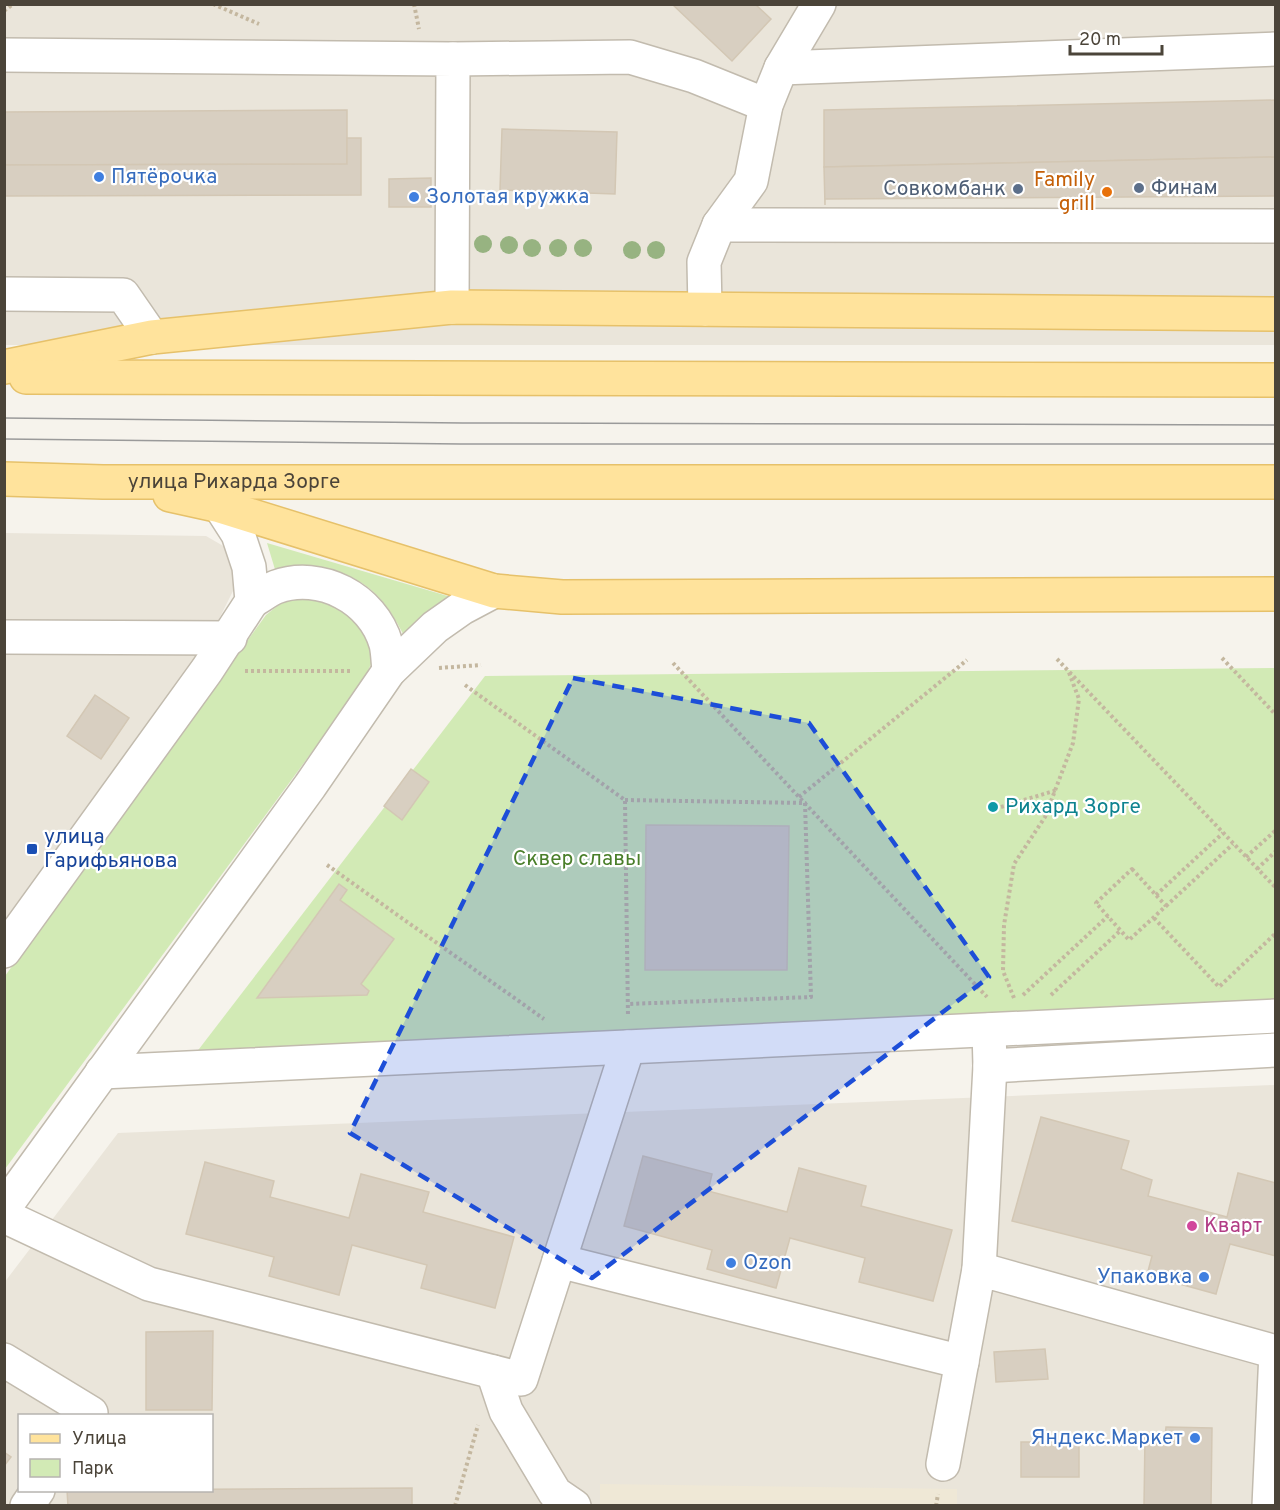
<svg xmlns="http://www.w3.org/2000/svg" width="1280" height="1510" font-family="Overpass,sans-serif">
<rect width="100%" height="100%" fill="#f6f3ec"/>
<g fill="#eae5da" fill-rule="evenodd">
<rect x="5" y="5" width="1270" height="340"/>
<polygon points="5,533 206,536 225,547 236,561 238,581 197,663 5,927"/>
<path d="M1275,1085v420h-1270l-1,-222 114,-150zM20,1416h192v74h-192z"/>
</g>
<polygon fill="#efe8d6" points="600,1484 957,1489 957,1505 600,1505"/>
<g fill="#d2eab5">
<path d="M267,543l184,54 -45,43c-29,-62 -63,-78 -129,-64z"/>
<polygon points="299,597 336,602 363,627 370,645 371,664 362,684 5,1169 5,976 266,615 281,603"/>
<polygon points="1275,668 1275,1004 186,1066 485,676"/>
</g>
<g fill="#d8cfc1" stroke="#d3c7b4" stroke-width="1.5">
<polygon points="672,4 755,4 771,19 732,61"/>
<polygon points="1276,100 1276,157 824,167 824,110"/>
<polygon points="347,110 347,164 4,165 4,112"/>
<polygon points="502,129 617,132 615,194 500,190"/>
<polygon points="347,138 361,138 361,195 4,196 4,165 347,164"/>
<polygon points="1276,157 1276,196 825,199 825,205 824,167"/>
<polygon points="431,178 431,207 389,207 389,179"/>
<polygon points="95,695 129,718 101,759 67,736"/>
<polygon points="411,769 429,782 402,820 384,806"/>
<polygon points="646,825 789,826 787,970 645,970"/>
<polygon points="339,884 347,890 340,900 394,939 361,984 369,991 367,995 257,998"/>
<polygon points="1041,1117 1129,1141 1121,1169 1152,1180 1148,1196 1227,1217 1238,1173 1276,1183 1276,1256 1230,1244 1216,1294 1147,1275 1152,1256 1012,1221"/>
<polygon points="643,1156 712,1174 708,1191 787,1212 799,1168 866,1186 861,1206 952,1230 933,1301 859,1282 865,1258 790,1238 776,1288 707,1269 712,1250 624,1226"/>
<polygon points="205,1162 274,1181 270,1197 349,1218 361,1174 429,1192 423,1212 514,1237 495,1308 421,1288 427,1265 352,1245 339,1295 269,1276 274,1257 186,1234"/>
<polygon points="213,1331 212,1410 146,1410 146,1332"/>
<polygon points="1045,1349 1048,1379 996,1382 994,1352"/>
<polygon points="1166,1427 1212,1428 1211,1506 1144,1506 1145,1437 1165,1437"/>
<rect x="1021" y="1442" width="58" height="35"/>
<polygon points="4,1452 11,1457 4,1466"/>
<polygon points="412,1488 412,1506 68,1506 67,1490"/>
</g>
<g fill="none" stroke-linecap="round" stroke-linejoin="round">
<g stroke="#c2bbae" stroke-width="36">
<g id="minor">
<polyline points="4,55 453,59 452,307"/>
<polyline points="453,59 630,57 694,76 766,105"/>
<polyline points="781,68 1276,49"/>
<polyline points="719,225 1276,226"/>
<polyline points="4,294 123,295 152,337"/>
<polyline points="705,309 704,262 719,225 751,181 766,105 781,68 819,4"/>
<path d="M252,601c8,-4 16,-11 24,-14 44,-16 97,11 110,57 2,8 2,18 3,27"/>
<polyline points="4,637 230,638"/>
<polyline points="4,951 207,670 252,601 249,567 238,534 220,506"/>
<polyline points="989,1030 990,1066 1276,1050"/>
<polyline points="102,1072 1276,1016"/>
<polyline points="4,1208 310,786 389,671 435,627 462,608 494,591"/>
<polyline points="4,1216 149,1284 521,1379 628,1047"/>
<polyline points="559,1261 962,1362"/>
<polyline points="979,1269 990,1066"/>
<polyline points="4,1360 91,1413 90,1416"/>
<polyline points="493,1372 506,1411 555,1493 574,1506"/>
<polyline points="943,1464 979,1269 1276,1352 1269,1506"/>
<polyline points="27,1506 38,1490"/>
</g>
</g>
<g stroke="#e6c16a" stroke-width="36">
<g id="major">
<polyline points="4,367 152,337 452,307 1276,314"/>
<polyline points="26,377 1276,380"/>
<path id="s1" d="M4,479l99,3h1173"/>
<polyline points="170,495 220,506 494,591 562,597 1276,594"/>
</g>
</g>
<g stroke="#c4b79f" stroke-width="4" stroke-dasharray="3 3" stroke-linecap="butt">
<polyline points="213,4 259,24"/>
<polyline points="414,4 419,29"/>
<polyline points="4,11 13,4"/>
<polyline points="1222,658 1276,715"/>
<polyline points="1057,659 1276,888"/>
<polyline points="673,663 987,997"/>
<polyline points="439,668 481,665"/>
<polyline points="245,671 351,671"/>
<polyline points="465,685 625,800 628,1017"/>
<polyline points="799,797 967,660"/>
<polyline points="625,800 805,803 811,997 628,1004"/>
<polyline points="1001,807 1057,790"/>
<polyline points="1246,857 1276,830"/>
<polyline points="327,865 544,1019"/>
<polygon points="1132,869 1166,906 1129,940 1096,903"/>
<polyline points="1257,869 1276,851"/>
<polyline points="1156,895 1223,833"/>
<polyline points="1166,906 1233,844"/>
<polyline points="1154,918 1220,988"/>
<polyline points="1220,986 1276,933"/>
<polyline points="1023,995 1108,916"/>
<polyline points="1051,995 1121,930"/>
<polyline points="1014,998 1003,971 1004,925 1014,864 1045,817 1073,743 1079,699 1068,670"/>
<polyline points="455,1506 478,1425"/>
<polyline points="936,1506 938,1494"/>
</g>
<use href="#minor" stroke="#fff" stroke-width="33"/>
<use href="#major" stroke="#ffe39c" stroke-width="33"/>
<g stroke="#9a9a9a" stroke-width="1.5">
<polyline points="4,418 463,423 1276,425"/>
<polyline points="4,439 461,444 1276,444"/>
</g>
</g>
<g fill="#97b381">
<circle cx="483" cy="244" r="9"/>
<circle cx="509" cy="245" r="9"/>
<circle cx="532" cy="248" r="9"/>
<circle cx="558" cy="248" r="9"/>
<circle cx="583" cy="248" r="9"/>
<circle cx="632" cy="250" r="9"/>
<circle cx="656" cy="250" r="9"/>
</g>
<path fill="#1d4ed8" fill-opacity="0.2" stroke="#1d4ed8" stroke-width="4.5" stroke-dasharray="12 8" stroke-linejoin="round" d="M573,678l236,45 180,254 -397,301 -242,-145z"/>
<g fill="#3f7fe0" stroke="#fff" stroke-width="2">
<circle cx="99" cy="177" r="6"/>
<circle cx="414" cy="197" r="6"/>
<circle cx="731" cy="1263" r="6"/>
<circle cx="1204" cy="1277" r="6"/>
<circle cx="1195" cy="1438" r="6"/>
</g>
<g fill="#5c6f8a" stroke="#fff" stroke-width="2">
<circle cx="1139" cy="188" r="6"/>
<circle cx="1018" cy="189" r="6"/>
</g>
<circle fill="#e8710a" stroke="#fff" stroke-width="2" cx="1107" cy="192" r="6"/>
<circle fill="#0f9aa8" stroke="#fff" stroke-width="2" cx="993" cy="807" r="6"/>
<rect fill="#1a4fb4" stroke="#fff" stroke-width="2" x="26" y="843" width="12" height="12" rx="3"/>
<circle fill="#d1479c" stroke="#fff" stroke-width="2" cx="1192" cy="1226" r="6"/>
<g text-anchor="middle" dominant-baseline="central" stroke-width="4.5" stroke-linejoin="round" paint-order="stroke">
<g font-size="21" fill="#366cbe" stroke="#fff" text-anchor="start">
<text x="111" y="177">Пятёрочка</text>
<text x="426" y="197">Золотая кружка</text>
<text x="743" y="1263">Ozon</text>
<text x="1192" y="1277" text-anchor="end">Упаковка</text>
<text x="1183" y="1438" text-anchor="end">Яндекс.Маркет</text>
</g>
<g font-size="21" fill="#c56008" stroke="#fff" text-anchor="end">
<text x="1095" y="180">Family<tspan x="1095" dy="24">grill</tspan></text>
</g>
<g font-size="21" fill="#4e5e75" stroke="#fff" text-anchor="start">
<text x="1151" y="188">Финам</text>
<text x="1006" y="189" text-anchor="end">Совкомбанк</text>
</g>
<g font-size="21" fill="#4b4439" stroke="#fff">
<text stroke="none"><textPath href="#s1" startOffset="230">улица Рихарда Зорге</textPath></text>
</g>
<g font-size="21" fill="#0d838f" stroke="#fff" text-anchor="start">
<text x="1005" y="807">Рихард Зорге</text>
</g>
<g font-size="21" fill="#164399" stroke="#fff" text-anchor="start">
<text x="44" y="837">улица<tspan x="44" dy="24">Гарифьянова</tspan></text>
</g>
<g font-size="21" fill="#4a7f2a" stroke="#fff">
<text x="577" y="859">Сквер славы</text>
</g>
<g font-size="21" fill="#b23c85" stroke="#fff" text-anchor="start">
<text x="1204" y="1226">Кварт</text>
</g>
</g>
<rect width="1280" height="1510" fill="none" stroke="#4b4439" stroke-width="12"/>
<rect x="18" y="1414" width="195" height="78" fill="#ffffff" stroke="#b7b4b0" stroke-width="1.5"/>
<rect x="30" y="1434" width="30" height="9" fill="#ffe39c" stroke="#b7b4b0" stroke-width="1.5"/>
<text x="72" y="1444" font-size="18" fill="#4b4439">Улица</text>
<rect x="30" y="1459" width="30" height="18" fill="#d2eab5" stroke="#b7b4b0" stroke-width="1.5"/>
<text x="72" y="1474" font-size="18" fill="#4b4439">Парк</text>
<path d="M1070 45v9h92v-9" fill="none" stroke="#4b4439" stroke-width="3"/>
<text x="1079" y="45" font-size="18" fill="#4b4439" stroke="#ffffff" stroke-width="4.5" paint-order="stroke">20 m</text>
</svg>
